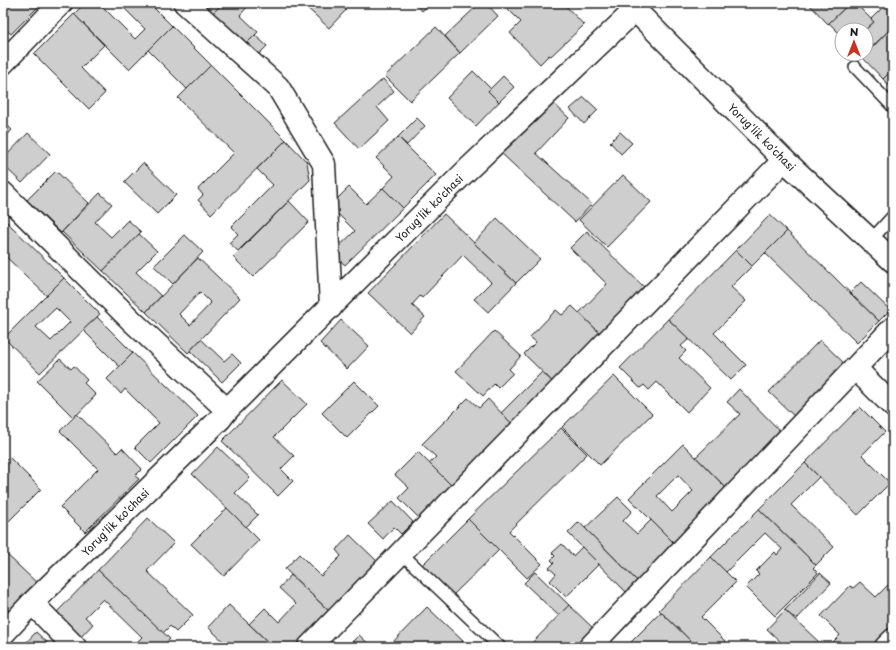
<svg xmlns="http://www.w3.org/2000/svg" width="896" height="650" font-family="'Playpen Sans',sans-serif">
<rect width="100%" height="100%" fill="#fff"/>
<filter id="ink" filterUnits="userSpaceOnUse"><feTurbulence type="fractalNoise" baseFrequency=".025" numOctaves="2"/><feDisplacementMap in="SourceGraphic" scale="8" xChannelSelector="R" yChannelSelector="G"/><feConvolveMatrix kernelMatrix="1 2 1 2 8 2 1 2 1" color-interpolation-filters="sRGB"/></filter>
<g filter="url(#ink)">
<g fill="#cecece" stroke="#1c1c1c" fill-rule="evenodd">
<polygon points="3,3 42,3 11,34 3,27"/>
<polygon points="85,3 99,3 135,39 145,29 119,3 149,3 172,26 129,69 74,14"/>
<polygon points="195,3 223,3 209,17"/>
<polygon points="223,3 251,3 240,15 258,32 242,48 209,17"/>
<polygon points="302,3 339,3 346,10 329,28"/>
<polygon points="414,3 431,3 422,11"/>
<polygon points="480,3 486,3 498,16 460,53 445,36"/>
<polygon points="508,3 563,3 584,25 551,56 549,55 540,64 510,33 521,22 505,6"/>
<polygon points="808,3 850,3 828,24"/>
<polygon points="850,3 855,3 874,22 865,30 842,30 842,36 829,23"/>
<polygon points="887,3 893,3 893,26 868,51 866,50 865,30 874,22 871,19"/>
<polygon points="74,14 104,45 81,68 105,93 89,109 34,54"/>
<polygon points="172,26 211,65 187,89 148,50"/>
<polygon points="893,26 893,69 883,79 862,57 866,54"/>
<polygon points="436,27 460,53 410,101 385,76"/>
<polygon points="255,35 267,46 256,57 244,46"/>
<polygon points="211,65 286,140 211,214 198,200 203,195 198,189 234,153 178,98"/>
<polygon points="893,69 893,90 883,79"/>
<polygon points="473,71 491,89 488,91 499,102 476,126 447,98"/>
<polygon points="503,76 514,87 499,102 488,91"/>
<polygon points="383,79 394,91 377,107 389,121 359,149 335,123"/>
<polygon points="584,97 598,110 584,124 570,109"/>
<polygon points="551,101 569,118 536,153 592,204 575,222 501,153"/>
<polygon points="417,118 425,126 407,145 398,137"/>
<polygon points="3,121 12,130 3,140"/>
<polygon points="620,132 632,143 621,154 610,142"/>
<polygon points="28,133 50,154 22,183 3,165 3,159"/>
<polygon points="398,137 436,175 403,208 383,188 394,176 376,158"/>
<polygon points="286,140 307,162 310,180 238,251 229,243 238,234 231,227 273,185 257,169"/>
<polygon points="143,163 176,195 157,214 124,182"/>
<polygon points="56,171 89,203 61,233 27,200"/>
<polygon points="623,175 651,202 607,247 579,220"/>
<polygon points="349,187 366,204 383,188 403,208 345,265 332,253 355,231 330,206"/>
<polygon points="100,193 112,204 95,222 111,237 128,220 141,232 103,271 62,232"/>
<polygon points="289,201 309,222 253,277 233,257"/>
<polygon points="444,214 516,283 488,312 474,299 491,282 463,255 422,298 420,296 412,305 425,317 410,333 368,293"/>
<polygon points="770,215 787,231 752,266 736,250"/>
<polygon points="3,218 64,278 47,296 3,254"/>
<polygon points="497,218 540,259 516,283 474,243"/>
<polygon points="587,231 649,292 604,337 579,313 607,284 570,248"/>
<polygon points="787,231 879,321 857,343 765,253"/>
<polygon points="139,234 157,251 136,272 161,296 146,312 103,271"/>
<polygon points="185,235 203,252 173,284 154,266"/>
<polygon points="736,250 752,266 731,287 746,301 714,333 746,365 731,380 668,319"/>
<path d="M198,258l42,40 -52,55 -42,-41zM200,292l11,11 -21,22 -11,-11z"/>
<path d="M64,278l36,36 -60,59 -36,-35zM56,308l14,14 -19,19 -15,-14z"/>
<polygon points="861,282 890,310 879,321 850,293"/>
<polygon points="572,306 604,337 556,385 524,354 536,342 530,337 556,310 562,315"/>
<polygon points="97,317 133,353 120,367 83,330"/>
<polygon points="668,319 689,339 681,346 686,351 679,358 710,388 687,412 657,382 649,390 644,385 640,388 620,368"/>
<polygon points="341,320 369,346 347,369 320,343"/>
<polygon points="494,331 521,356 509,369 513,373 498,388 494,384 483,396 456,371"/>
<polygon points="201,339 224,361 232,354 241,363 222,382 190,351"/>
<polygon points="820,340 847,366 796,418 769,392"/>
<polygon points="133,353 198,416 151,463 135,447 159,423 125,389 121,394 107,379"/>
<polygon points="60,359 71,369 74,366 87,380 84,383 96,395 74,418 37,381"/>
<polygon points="542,372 556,385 515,427 501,413"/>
<polygon points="614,376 652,414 600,465 562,427"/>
<polygon points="282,380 307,404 274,437 294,456 281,469 293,481 278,496 222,441"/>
<polygon points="354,381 379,406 347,438 322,413"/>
<polygon points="739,389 785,436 729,491 696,457 740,414 727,402"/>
<polygon points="468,398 479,408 488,399 515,427 454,488 429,464 436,457 422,444"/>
<polygon points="860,407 885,432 862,455 890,483 858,515 805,463"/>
<polygon points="77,414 117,453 122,448 142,469 135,476 139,479 85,532 60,507 98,469 60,431"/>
<polygon points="561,428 587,454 509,531 542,564 527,578 468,519"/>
<path d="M683,444l46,47 -54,53 -46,-46zM678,475l15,16 -21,21 -15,-16z"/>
<polygon points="218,447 250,478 235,493 258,515 246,527 192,474"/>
<polygon points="418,452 454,488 422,521 399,498 409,488 395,475"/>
<polygon points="9,457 41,489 7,523 3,519 3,463"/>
<polygon points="805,463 819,477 791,505 834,547 816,565 759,509"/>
<polygon points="618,497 632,511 623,521 637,534 651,520 677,546 639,583 585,528"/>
<polygon points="393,501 413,522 401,534 394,527 383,539 368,524"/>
<polygon points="227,508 259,540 224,576 191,544"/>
<polygon points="759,509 816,565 813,568 818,573 775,616 746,587 759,574 756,571 775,552 777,555 782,549 765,533 726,572 711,557"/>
<polygon points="148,518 174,543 147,571 193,615 176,632 170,626 163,633 98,570"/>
<polygon points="468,519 499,550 452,596 421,566"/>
<polygon points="579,522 639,583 628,594 568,533"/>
<polygon points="350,535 380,564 332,614 285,569 299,554 321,576 341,556 336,550"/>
<polygon points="562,544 573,556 582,547 599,564 566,597 550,581 556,574 549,568 554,563 551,560 555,556 552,553"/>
<polygon points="3,551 37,583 3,618"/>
<polygon points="711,557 736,582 701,617 731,647 697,647 659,610"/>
<polygon points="98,570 170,639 162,647 137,647 134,645 142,637 103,599 85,617 93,624 78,640 53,616"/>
<polygon points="535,572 569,605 559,616 524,583"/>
<polygon points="820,573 831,583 796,620 785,610"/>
<polygon points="291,575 332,614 299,647 273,647 249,624 265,608 279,622 296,604 279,588"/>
<polygon points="893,580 893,626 873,647 828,647 840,635 821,616 850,586 853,588 860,582 876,597"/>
<polygon points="229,605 249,624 273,647 229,647 208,627"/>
<polygon points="569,605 594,629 576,647 528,647"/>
<polygon points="427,607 463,641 458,647 388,647"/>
<polygon points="785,610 820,643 817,647 786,647 767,629"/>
<polygon points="661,612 697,647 675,647 672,644 669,647 626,647"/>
<polygon points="36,632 52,647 22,647"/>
<polygon points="359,635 372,647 347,647"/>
<polygon points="212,641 219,647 206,647"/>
</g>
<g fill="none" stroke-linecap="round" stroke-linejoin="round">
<g stroke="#1c1c1c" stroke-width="14">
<g id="lane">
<polyline points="855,67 893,107"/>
<polyline points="871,240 893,216"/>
<polyline points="401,553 500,647"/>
</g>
</g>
<g stroke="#1c1c1c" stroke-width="25">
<g id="street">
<polyline points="185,3 278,87 324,164 331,307"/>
<polyline points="628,3 784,160 893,261"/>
<polyline points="3,63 61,3"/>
<polyline points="3,193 131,320 227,410"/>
<polyline points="856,369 893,406"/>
<polyline points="32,603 75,647"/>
<polyline points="3,634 32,603 220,419 227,410 463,174 635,10"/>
<polyline points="309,647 784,160"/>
<polyline points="590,647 893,328"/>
<polyline points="886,647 893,640"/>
</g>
</g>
<use href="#lane" stroke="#fff" stroke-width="11"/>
<use href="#street" stroke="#fff" stroke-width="22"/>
</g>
</g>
<g text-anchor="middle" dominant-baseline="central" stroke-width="3" stroke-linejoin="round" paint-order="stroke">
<g font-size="11" fill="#1c1c1c" stroke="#fff">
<text transform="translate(762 137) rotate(45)">Yorug'lik ko'chasi</text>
<text transform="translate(429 208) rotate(-45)">Yorug'lik ko'chasi</text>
<text transform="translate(115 522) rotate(-45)">Yorug'lik ko'chasi</text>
</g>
</g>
<rect width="896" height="650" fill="none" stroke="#fff" stroke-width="16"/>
<rect x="8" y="8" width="880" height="634" fill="none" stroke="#1c1c1c" stroke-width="1.5" filter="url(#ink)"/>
<g transform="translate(854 42)"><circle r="19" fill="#ffffff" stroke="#a4a4a4"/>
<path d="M0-3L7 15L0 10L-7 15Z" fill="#c8321e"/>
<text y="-6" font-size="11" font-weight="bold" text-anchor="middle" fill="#1c1c1c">N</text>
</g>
</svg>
